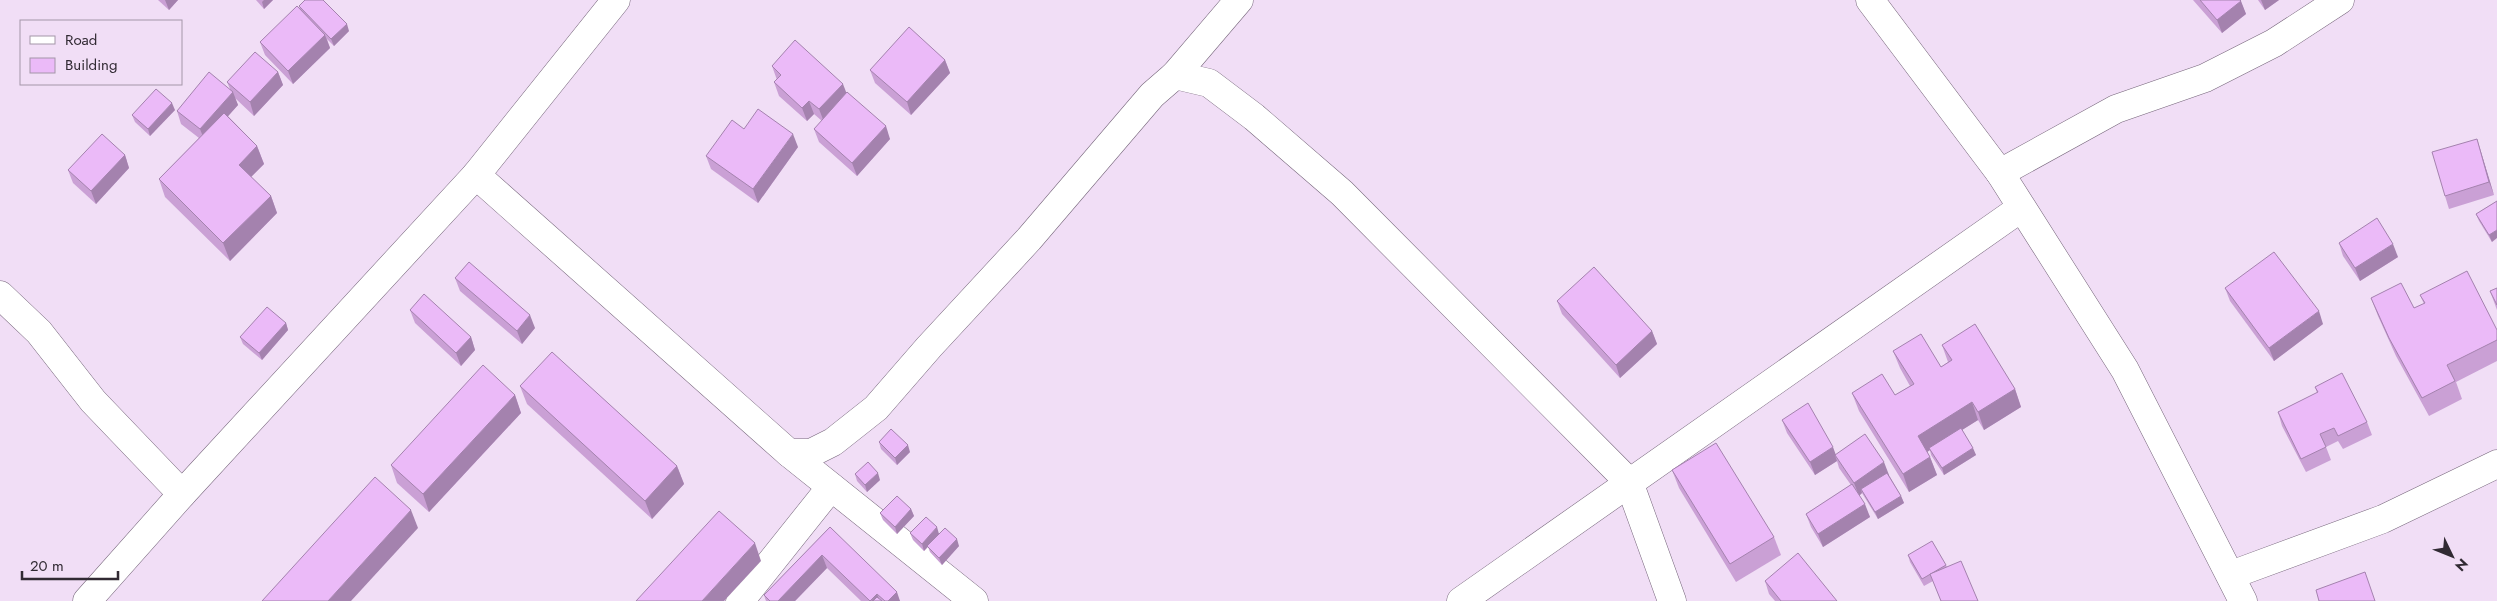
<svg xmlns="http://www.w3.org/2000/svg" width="2497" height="601" font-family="Jost,sans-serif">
<rect width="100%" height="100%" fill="#f1def6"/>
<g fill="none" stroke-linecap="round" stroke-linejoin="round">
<g stroke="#76667b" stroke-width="29">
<g id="minor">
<polyline points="1870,0 2000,173 2125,370 2243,601"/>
<polyline points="1175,75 1209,83 1254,117 1342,193 1629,482 1672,601"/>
<polyline points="2000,173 2116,109 2205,78 2274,43 2340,0"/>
<polyline points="476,175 789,453 811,453 833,442 876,408 929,347 1029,239 1152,95 1175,75 1239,0"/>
<polyline points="0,295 39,332 93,401 182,494"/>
<polyline points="789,453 974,601"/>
<polyline points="2231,575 2383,519 2497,464"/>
<polyline points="87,601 182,494 476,175 616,0"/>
<polyline points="740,601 831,487"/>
<polyline points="1461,601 2021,208"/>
</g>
</g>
<use href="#minor" stroke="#fff" stroke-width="28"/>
</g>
<g fill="#caa0d5">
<polygon points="158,0 178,0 169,10"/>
<polygon points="256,0 273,0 264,9"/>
<polygon points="2193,0 2240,0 2246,14 2222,33"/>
<polygon points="2258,0 2279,0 2265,10"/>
<polygon points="299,6 349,31 334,46 327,39 330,48 293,84 265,55 260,42 300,9"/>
<polygon points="945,60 950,73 911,115 875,83 870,70"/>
<polygon points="772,66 846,93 890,139 857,176 819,142 814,129 822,121 814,114 807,121 779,96 774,82 777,80"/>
<polygon points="278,72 283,85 254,116 235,98 238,105 228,116 257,146 264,164 251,177 271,196 277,213 230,261 165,197 159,179 199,138 181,124 177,111 230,89 227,82"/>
<polygon points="175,110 150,136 135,122 132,115"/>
<polygon points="2477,139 2481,152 2494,195 2449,209 2445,196"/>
<polygon points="798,147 758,203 711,169 706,156"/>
<polygon points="125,155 129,168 96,204 73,183 68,170"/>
<polygon points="2497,201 2492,242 2479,221 2476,214"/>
<polygon points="2339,243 2398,257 2360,281 2343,256"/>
<polygon points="455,278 535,328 522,344 460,291"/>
<polygon points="2225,288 2323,324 2274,361 2230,301"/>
<polygon points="2497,288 2497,310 2490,291"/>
<polygon points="2420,295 2497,330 2497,361 2456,382 2462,399 2429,416 2396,356 2378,316 2371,298 2414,308 2424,304"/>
<polygon points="1557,301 1652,331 1657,344 1620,378 1562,314"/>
<polygon points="410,310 471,337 475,350 461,366 415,323"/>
<polygon points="286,323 288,330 262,360 243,344 240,337"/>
<polygon points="1942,345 2015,389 2021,407 1984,430 1978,420 1962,430 1976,455 1944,475 1931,455 1930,450 1927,452 1930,457 1937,475 1909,492 1859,411 1852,393 1895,395 1910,386 1900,368 1893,351 1941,367 1948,362"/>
<polygon points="520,386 677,466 684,484 652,519 527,404"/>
<polygon points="2315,387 2367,422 2372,435 2343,449 2338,441 2326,447 2331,460 2306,472 2282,426 2278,412 2317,393"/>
<polygon points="515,395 521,413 429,512 397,483 391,465"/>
<polygon points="1782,420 1835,454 1889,475 1901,496 1904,503 1878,519 1862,493 1859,495 1870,517 1823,547 1811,527 1806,514 1851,485 1839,468 1837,461 1815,475 1787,433"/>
<polygon points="879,442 910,452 897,465 881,449"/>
<polygon points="1672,470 1774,537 1781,555 1736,582 1679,488"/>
<polygon points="855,474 880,480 867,492 857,481"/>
<polygon points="911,509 914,516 897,534 883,520 880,513"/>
<polygon points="830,527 900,601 861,601 827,568 795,601 766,601 764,595"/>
<polygon points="910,533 939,533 959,546 942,565 930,552 928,547 924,551 913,540"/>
<polygon points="1908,555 1946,565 1947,567 1978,601 1941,601 1933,581 1924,586 1910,562"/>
<polygon points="1765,581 1837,601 1775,601 1769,594"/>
</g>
<g fill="#a482ae">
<polygon points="165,0 178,0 169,10"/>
<polygon points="264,0 273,0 264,9 262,2"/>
<polygon points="2261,0 2279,0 2265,10"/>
<polygon points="2241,1 2246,14 2222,33 2217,20"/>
<polygon points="347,24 349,31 334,46 331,39"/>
<polygon points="325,35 330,48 293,84 288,71"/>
<polygon points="945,60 950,73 911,115 907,102"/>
<polygon points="278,72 283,85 254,116 250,102"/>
<polygon points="843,84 848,97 824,122 819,109"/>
<polygon points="233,92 238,105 205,142 200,129"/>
<polygon points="809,101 814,114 807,121 802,108"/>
<polygon points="172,103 175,110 150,136 148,129"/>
<polygon points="886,126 890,139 857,176 852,163"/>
<polygon points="793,134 798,147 758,203 753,189"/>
<polygon points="2477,139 2481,152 2494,195 2489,182"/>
<polygon points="257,146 264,164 246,182 239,165"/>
<polygon points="125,155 129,168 96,204 91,191"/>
<polygon points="271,196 277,213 230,261 223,243"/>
<polygon points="2497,230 2497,238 2492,242 2489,235"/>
<polygon points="2393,244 2398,257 2360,281 2355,268"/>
<polygon points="2319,311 2323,324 2274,361 2269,348"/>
<polygon points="530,315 535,328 522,344 517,331"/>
<polygon points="286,323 288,330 262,360 259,353"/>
<polygon points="1652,331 1657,344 1620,378 1616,365"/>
<polygon points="471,337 475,350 461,366 456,353"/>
<polygon points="2015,389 2021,407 1984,430 1978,412"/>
<polygon points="515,395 521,413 429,512 423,494"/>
<polygon points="1972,402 1978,420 1930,450 1929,448 1930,450 1924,454 1918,436"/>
<polygon points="908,445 910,452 897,465 895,458"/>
<polygon points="1833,447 1837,458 1835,455 1837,461 1815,475 1810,462"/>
<polygon points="1973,448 1976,455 1944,475 1942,468"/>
<polygon points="1930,457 1937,475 1909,492 1903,474"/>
<polygon points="1884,462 1889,475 1861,489 1862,493 1859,496 1854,483"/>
<polygon points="677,466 684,484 652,519 645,501"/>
<polygon points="878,473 880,480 867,492 865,485"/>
<polygon points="1901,496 1904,503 1878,519 1875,512"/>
<polygon points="1865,504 1870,517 1823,547 1818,534"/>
<polygon points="911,509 914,516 897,534 895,527"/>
<polygon points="411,510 418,528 351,601 328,601"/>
<polygon points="937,527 939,534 924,551 922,544"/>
<polygon points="957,539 959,546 942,565 939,558"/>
<polygon points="755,543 761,561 724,601 702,601"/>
<polygon points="822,555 827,568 795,601 778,601"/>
<polygon points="897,592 900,601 888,601"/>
<polygon points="877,594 880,601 871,601"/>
</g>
<g fill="#ebbaf8" stroke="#a482ae">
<polygon points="305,0 323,0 347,24 331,39 299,6"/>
<polygon points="2200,0 2240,0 2241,1 2217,20"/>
<polygon points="297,6 325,35 288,71 260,42"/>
<polygon points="909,27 945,60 907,102 870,70"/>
<polygon points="795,40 843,84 819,109 809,101 802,108 774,82 781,75 772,66"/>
<polygon points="255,52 278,72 250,102 227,82"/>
<polygon points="209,72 233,92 200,129 177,111"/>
<polygon points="156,89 172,103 148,129 132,115"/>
<polygon points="847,92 886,126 852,163 814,129"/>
<polygon points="758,109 793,134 753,189 706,156 732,120 744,129"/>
<polygon points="224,113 257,146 239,165 271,196 223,243 159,179"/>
<polygon points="102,134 125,155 91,191 68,170"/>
<polygon points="2477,139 2489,182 2445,196 2432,152"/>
<polygon points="2497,201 2497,230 2489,235 2476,214"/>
<polygon points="2377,218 2393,244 2355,268 2339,243"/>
<polygon points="2274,252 2319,311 2269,348 2225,288"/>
<polygon points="469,262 530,315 517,331 455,278"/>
<polygon points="1594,267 1652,331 1616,365 1557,301"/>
<polygon points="2467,271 2497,330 2497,340 2447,365 2455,381 2422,398 2389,338 2371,298 2401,283 2414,308 2425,303 2420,295"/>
<polygon points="2497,288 2497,305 2490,291"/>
<polygon points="424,294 471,337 456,353 410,310"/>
<polygon points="267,307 286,323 259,353 240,337"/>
<polygon points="1975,324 2015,389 1978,412 1972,402 1918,436 1930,457 1903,474 1852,393 1882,374 1895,395 1914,384 1893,351 1921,334 1941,367 1952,360 1942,345"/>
<polygon points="552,352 677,466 645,501 520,386"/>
<polygon points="483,365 515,395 423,494 391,465"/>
<polygon points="2342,373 2367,422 2338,436 2334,428 2320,434 2326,447 2301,459 2278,412 2318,392 2315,387"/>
<polygon points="1808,403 1833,447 1810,462 1782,420"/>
<polygon points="1961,428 1973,448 1942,468 1929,448"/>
<polygon points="891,429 908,445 895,458 879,442"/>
<polygon points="1865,434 1884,462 1854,483 1835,455"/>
<polygon points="1716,443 1774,537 1730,564 1672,470"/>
<polygon points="868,462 878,473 865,485 855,474"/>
<polygon points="1887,473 1901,496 1875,512 1861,489"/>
<polygon points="375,477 411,510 328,601 262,601"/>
<polygon points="1852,484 1865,504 1818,534 1806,514"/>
<polygon points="897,496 911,509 895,527 880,513"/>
<polygon points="719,511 755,543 702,601 636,601"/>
<polygon points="926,517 937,527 922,544 910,533"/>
<polygon points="830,527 897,592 888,601 885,601 877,594 870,601 822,555 778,601 770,601 764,595"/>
<polygon points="945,528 957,539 939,558 927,546"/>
<polygon points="1932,541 1946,565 1922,579 1908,555"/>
<polygon points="1798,553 1837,601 1781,601 1765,581"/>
<polygon points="1961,561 1978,601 1941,601 1930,574"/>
<polygon points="2365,572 2375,601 2319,601 2316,590"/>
<polygon points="877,597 882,601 873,601"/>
</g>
<rect x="20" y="20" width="162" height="65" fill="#f1def6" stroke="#a496a8"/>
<rect x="30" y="36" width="25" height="8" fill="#ffffff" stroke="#a496a8"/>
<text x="65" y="45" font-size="15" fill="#312a33">Road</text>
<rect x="30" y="58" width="25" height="15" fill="#ebbaf8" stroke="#a496a8"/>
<text x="65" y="70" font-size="15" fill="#312a33">Building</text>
<g transform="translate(2452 556) rotate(133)" stroke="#f1def6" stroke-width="4" paint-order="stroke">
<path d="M0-4L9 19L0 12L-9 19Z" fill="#312a33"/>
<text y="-8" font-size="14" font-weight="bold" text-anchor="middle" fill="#312a33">N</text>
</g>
<path d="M22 571v8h96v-8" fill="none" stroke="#312a33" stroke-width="2.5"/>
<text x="30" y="571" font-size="15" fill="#312a33" stroke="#f1def6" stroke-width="4" paint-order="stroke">20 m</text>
</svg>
